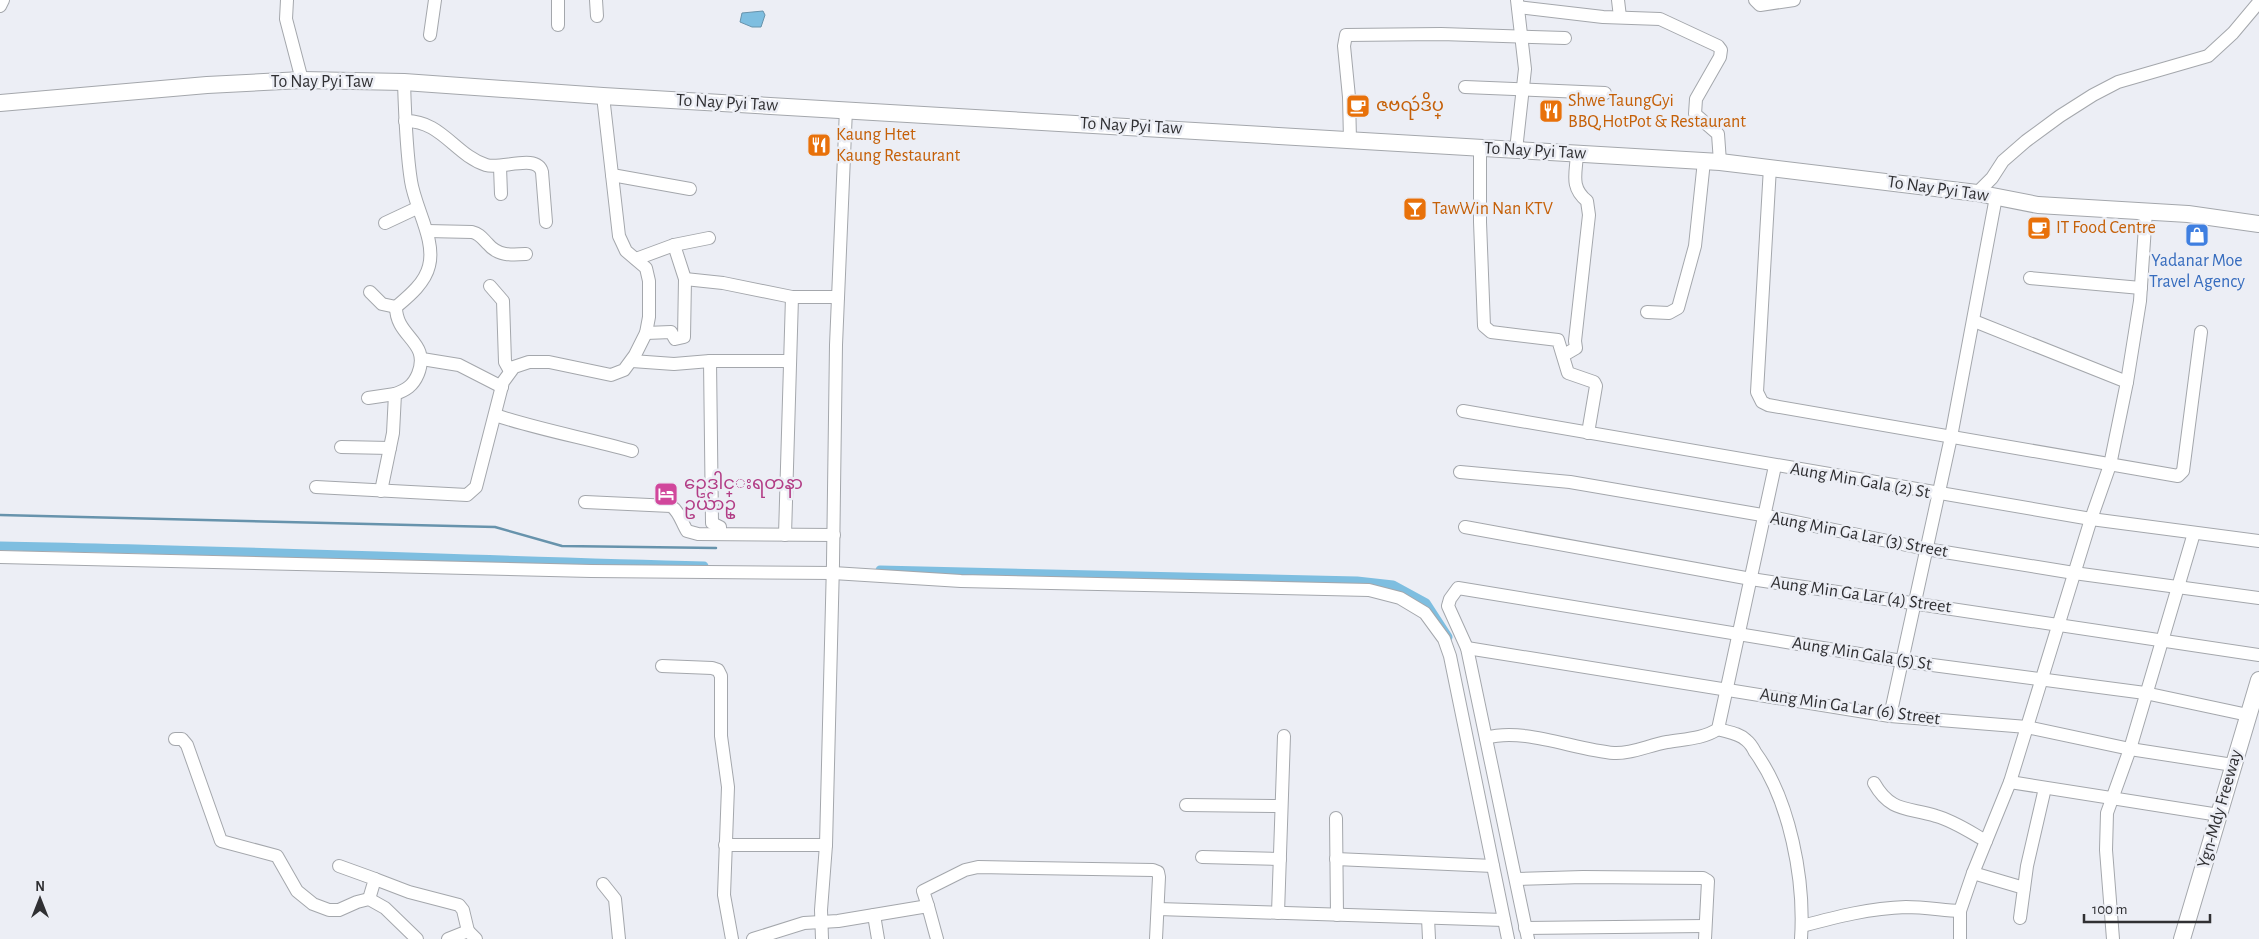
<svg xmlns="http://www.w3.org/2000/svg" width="2259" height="939" font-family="'Alegreya Sans','Noto Sans Myanmar',sans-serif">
<rect width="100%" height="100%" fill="#eceef5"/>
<polygon fill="#7ebee0" stroke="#6793ac" points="763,11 765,15 761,27 752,27 740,22 742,13"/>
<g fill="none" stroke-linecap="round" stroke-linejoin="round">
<polyline stroke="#6793ac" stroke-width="2.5" points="0,515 495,527 562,546 716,548"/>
<g stroke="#7ebee0" stroke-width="9">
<path d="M0,546c235,4 470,14 704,20"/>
<polyline points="880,570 1357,581 1393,585 1426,603 1448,637"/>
</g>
<g stroke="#a4a7ac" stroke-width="14">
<g id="minor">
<polyline points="287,0 286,19 302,80"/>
<polyline points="596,0 597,16"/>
<polyline points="1618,0 1620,17"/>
<polyline points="1755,0 1760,5 1794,0"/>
<polyline points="0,6 3,0"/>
<polyline points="1518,7 1603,17 1660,19 1718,46 1721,50 1720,57 1696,99 1695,114 1718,134 1720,162"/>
<polyline points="558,25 558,0"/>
<polyline points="430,35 435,0"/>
<polyline points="1465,87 1605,93"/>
<path d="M405,121c36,-1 50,34 81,44 15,5 51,-12 56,7l4,50"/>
<polyline points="1350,140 1349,97 1344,46 1346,35 1441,34 1565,38"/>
<polyline points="1480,148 1480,222 1484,326 1491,332 1558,340 1568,373 1594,382 1596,386 1588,433"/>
<polyline points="1516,150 1525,69 1517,0"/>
<polyline points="500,167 501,194"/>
<polyline points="1770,167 1757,392 1762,402 1768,405 2178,476 2183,471 2201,332"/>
<polyline points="612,175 690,189"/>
<polyline points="1977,193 1992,178 2003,161 2026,141 2060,116 2093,95 2118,82 2208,56 2233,33 2259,2"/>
<polyline points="385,223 417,208"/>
<path d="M427,231l45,1c8,2 10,6 16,12 10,12 23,11 38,10"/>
<polyline points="636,259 674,245 709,238"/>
<polyline points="2030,278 2141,288"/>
<polyline points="685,279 723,283 792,297 838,297"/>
<polyline points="490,286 503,301 505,362 510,371"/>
<polyline points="370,292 382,304 396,307"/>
<polyline points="1647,312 1669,313 1678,308 1695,246 1704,161"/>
<polyline points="1974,321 2127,382"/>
<polyline points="646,333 671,332 675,339 684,337 685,279 674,245"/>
<path d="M1564,355l12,-7 -1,-7 14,-126 -2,-14c-17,-14 -11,-27 -10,-47"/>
<polyline points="422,359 459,365 502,387"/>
<polyline points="632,361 674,364 710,361 789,361"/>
<polyline points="710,361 712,523 720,527 720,534"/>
<polyline points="368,398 395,394"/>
<polyline points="1463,411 2091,519 2259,541"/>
<path d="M495,415c45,15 91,23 137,36"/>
<polyline points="341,447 390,448"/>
<polyline points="1460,472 1570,482 1762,515 1926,549 2074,573 2259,598"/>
<polyline points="316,487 467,495 476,487 503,382 514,367 529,362 549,362 611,375 624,370 635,355 646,333 649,317 649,281 646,268 626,251 619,236 603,96"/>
<path d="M381,491l12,-58 2,-39c11,-4 18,-8 23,-20 13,-33 -22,-36 -22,-67 13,-11 29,-24 33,-41 7,-26 -14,-58 -18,-85 -5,-32 -6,-66 -7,-99"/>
<path d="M585,502l86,4c8,5 11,17 16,25l11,3 136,1"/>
<polyline points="1465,527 1751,579 2259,655"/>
<polyline points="785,535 792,297"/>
<polyline points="0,557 591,571 833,573 961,581 1369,590 1400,598 1425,613 1444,639 1450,656 1508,939"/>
<polyline points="1467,648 1890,716 2027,727 2130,749 2233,765"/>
<polyline points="662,666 712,668 718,670 721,676 721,736 728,787 724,895 732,939"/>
<polyline points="1890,716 1951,437 1996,197"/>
<path d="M1718,729c9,3 21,4 28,11 4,3 7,8 9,12 35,48 50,128 46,187"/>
<path d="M1486,738c38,-11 89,12 128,15 18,1 35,-8 53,-11 17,-3 36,-3 51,-13l57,-263"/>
<polyline points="175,739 182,739 187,745 221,841 277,856 297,891 313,904 329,910 339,910 357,902 369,899 385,908 417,939"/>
<polyline points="2010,782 2219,815"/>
<path d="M1874,783c17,30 34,24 62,33 18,5 34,16 50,25"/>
<polyline points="1186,805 1281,806"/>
<polyline points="1336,818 1337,915"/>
<polyline points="725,845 826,845"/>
<polyline points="1202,857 1280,859"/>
<polyline points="1336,859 1493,866"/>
<polyline points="339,866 375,879 369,899"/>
<polyline points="1973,873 2024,888"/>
<polyline points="375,879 409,892 459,905 463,910 468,931"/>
<polyline points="1517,879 1583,877 1703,878 1708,881 1705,939"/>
<polyline points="603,884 615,899 619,939"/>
<polyline points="928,906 923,891 965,870 978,867 1153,870 1158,872 1159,877 1156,939"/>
<polyline points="1158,909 1504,920"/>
<polyline points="1278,913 1284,736"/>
<polyline points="874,915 878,939"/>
<polyline points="1428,918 1429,939"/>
<polyline points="2020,918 2027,866 2045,788"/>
<path d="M1802,926c34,-9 68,-18 104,-19 18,0 36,3 54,4"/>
<polyline points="1525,928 1705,926"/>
<polyline points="448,939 468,931 476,939"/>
<polyline points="753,939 804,923 838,921 928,906 937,939"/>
<polyline points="822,939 821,910 826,845 833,563 836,345 846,109"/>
<polyline points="1528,939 1467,648 1448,606 1450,599 1458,588 1902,661 2145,693 2248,715"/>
<polyline points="1960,939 1960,911 1973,873 2010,782 2091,519 2110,465 2127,382 2140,301 2146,211"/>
<polyline points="2113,939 2106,850 2107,813 2130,749 2194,533"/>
</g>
</g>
<g stroke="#a4a7ac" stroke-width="18">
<g id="major">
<polyline points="0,103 207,85 302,80 404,82 603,96 1720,162 1977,193 2038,205 2188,214 2259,224"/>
<polyline points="2182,939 2259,680"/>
</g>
</g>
<use href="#minor" stroke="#fff" stroke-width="12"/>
<use href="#major" stroke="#fff" stroke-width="16"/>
</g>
<defs>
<g id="cafe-square" transform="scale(1.25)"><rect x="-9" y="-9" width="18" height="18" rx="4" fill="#e8710a" stroke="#eceef5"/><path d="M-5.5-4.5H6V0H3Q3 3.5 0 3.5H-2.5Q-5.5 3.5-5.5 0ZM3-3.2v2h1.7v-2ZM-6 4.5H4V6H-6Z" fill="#fff"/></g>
<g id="restaurant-square" transform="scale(1.25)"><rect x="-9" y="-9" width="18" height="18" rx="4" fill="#e8710a" stroke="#eceef5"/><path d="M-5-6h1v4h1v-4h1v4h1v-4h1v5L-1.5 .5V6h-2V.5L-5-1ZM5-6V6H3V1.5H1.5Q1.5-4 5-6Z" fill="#fff"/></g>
<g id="bar-square" transform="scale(1.25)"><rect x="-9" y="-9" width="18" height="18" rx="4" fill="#e8710a" stroke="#eceef5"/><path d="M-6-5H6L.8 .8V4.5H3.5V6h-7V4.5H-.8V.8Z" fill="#fff"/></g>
<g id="shop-square" transform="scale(1.25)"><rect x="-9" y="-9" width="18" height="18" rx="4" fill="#3f7fe0" stroke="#eceef5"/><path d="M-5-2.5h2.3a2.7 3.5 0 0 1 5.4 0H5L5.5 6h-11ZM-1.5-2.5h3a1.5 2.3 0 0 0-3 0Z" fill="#fff"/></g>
<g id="hotel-square" transform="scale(1.25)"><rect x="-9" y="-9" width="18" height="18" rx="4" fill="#d1479c" stroke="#eceef5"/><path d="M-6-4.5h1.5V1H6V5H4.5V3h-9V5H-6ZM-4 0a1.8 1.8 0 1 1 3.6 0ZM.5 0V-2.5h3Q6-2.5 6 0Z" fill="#fff"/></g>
</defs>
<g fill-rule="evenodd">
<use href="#cafe-square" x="1358" y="106"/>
<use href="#restaurant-square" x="1551" y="111"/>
<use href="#restaurant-square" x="819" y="145"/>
<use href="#bar-square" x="1415" y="209"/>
<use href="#cafe-square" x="2039" y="228"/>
<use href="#shop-square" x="2197" y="235"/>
<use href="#hotel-square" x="666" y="494"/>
</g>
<g text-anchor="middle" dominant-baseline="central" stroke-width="5" stroke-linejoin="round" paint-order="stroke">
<g font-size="18" fill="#303033" stroke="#eceef5">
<text x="322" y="82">To Nay Pyi Taw</text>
<text transform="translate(727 103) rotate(3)">To Nay Pyi Taw</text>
<text transform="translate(1131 126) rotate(3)">To Nay Pyi Taw</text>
<text transform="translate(1535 151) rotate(3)">To Nay Pyi Taw</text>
<text transform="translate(1938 189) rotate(8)">To Nay Pyi Taw</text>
<text transform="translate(1860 481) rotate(10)">Aung Min Gala (2) St</text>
<text transform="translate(1859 535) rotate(11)">Aung Min Ga Lar (3) Street</text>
<text transform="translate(1861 595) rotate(8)">Aung Min Ga Lar (4) Street</text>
<text transform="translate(1862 654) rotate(9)">Aung Min Gala (5) St</text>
<text transform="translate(1850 707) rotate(8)">Aung Min Ga Lar (6) Street</text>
<text transform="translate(2220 809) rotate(-74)">Ygn-Mdy Freeway</text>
</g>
<g font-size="18" fill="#c56008" stroke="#eceef5" text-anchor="start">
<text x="1568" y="101">Shwe TaungGyi<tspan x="1568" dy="21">BBQ,HotPot &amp; Restaurant</tspan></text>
<text x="1376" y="106">ဇဗၺဴဒိပ္</text>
<text x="836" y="135">Kaung Htet<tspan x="836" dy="21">Kaung Restaurant</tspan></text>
<text x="1432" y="209">TawWin Nan KTV</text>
<text x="2056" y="228">IT Food Centre</text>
</g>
<g font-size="18" fill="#366cbe" stroke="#eceef5">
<text x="2197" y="261">Yadanar Moe<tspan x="2197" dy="21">Travel Agency</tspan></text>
</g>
<g font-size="18" fill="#b23c85" stroke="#eceef5" text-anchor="start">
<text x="684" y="484">ဥေဒါင္းရတနာ<tspan x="684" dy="21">ဥယ်ာဥ္</tspan></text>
</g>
</g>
<g transform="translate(40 899)" stroke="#eceef5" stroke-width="4" paint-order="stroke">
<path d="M0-4L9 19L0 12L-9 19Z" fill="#303033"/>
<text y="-8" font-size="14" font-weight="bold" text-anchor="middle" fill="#303033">N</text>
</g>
<path d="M2084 914v8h126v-8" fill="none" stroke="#303033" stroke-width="2.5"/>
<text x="2092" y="914" font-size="15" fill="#303033" stroke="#eceef5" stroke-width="4" paint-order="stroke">100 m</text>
</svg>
